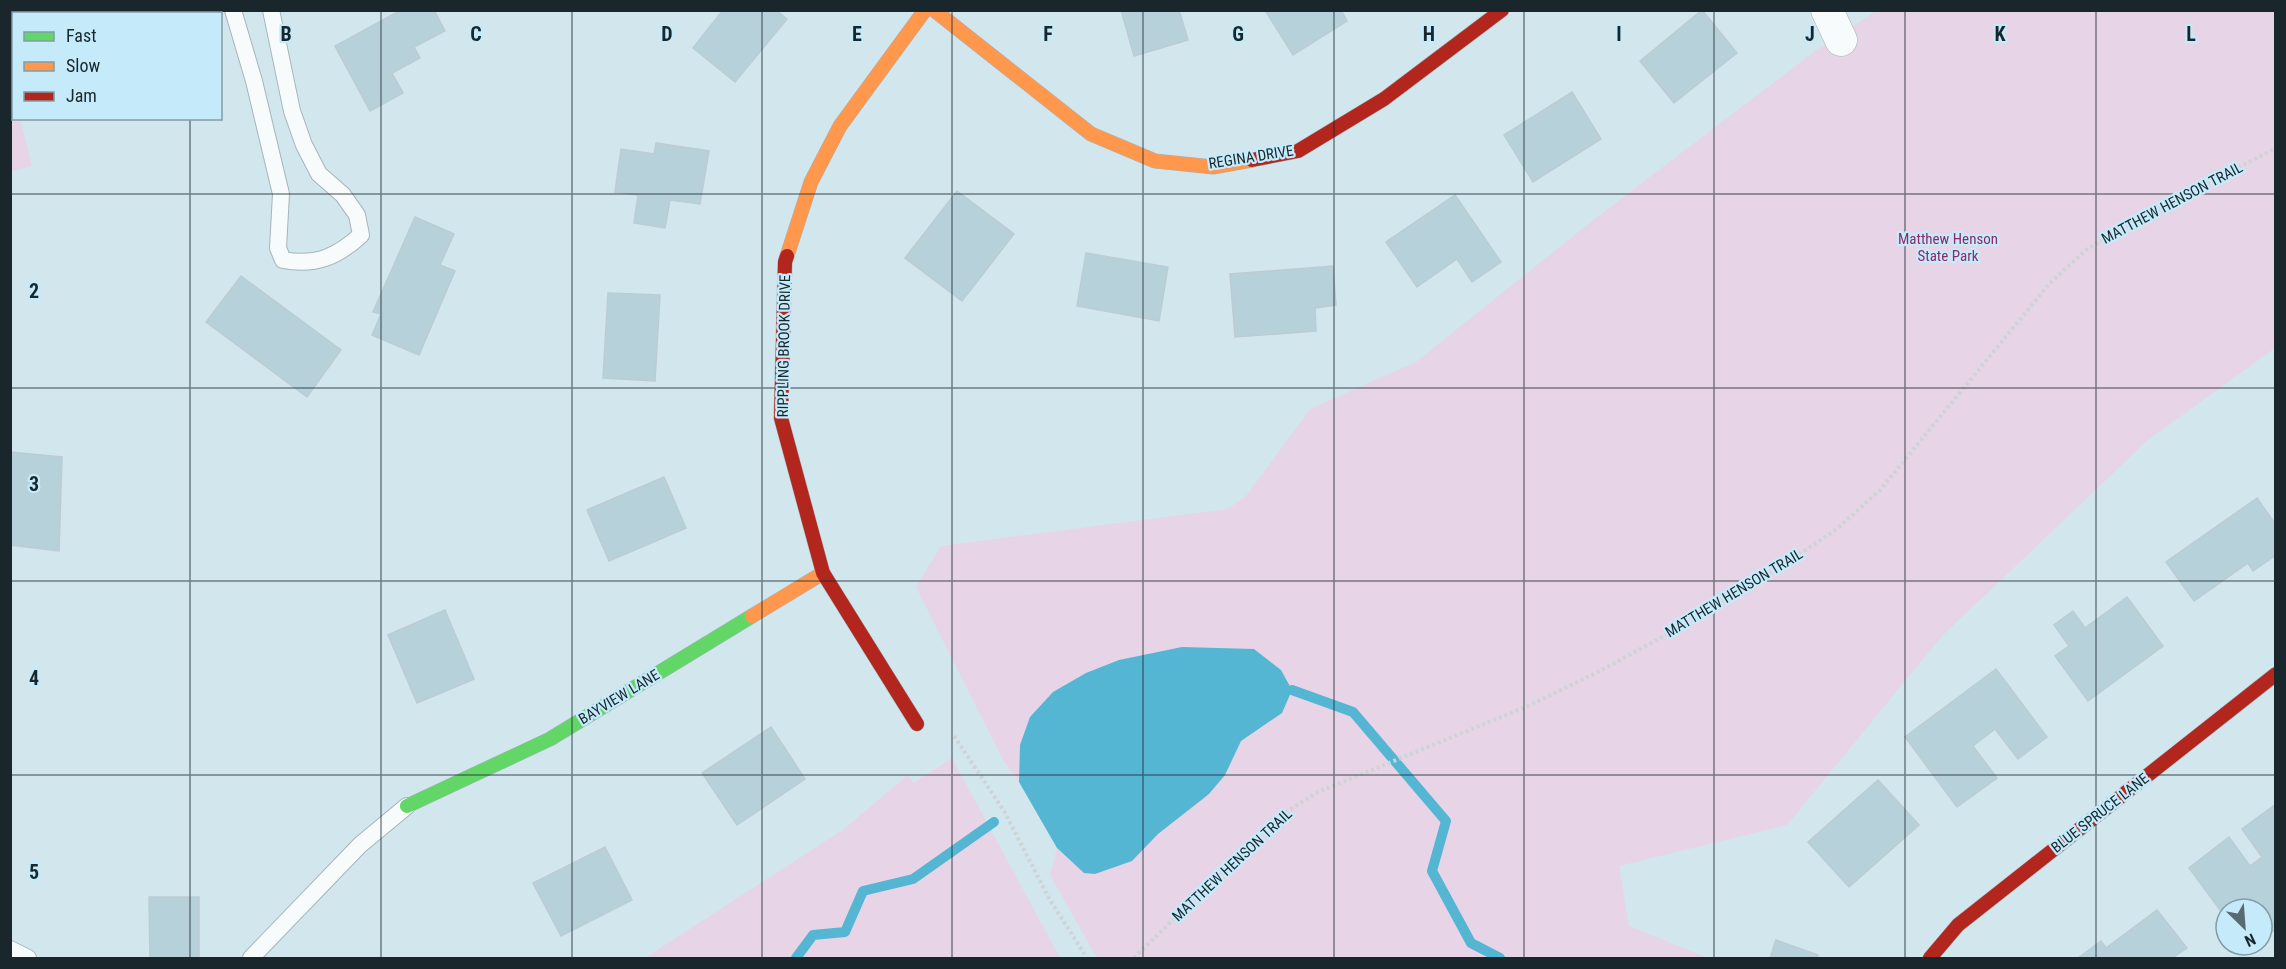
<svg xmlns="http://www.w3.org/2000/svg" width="2286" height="969" font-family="'Roboto Condensed',sans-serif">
<rect width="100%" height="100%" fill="#d2e6ee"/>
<g fill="#e7d4e6">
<polygon points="1876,11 2275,11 2275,348 2148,440 1942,636 1787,825 1619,866 1629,926 1708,958 1097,958 1050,875 1057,848 1084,873 1020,747 1019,782 1003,760 916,587 941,546 1228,509 1246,496 1310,409 1416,362 1592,221 1815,51"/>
<polygon points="11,80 13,92 14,118 20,119 32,166 11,172"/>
<polygon points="952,758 1060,958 645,958 844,829 908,775 914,783"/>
</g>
<polygon fill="#55b6d4" points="1182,647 1254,649 1281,670 1292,690 1282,713 1241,741 1225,775 1209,794 1158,834 1132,861 1095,874 1084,873 1057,848 1019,782 1020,745 1030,717 1053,692 1086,673 1119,660"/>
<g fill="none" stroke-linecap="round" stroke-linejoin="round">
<g stroke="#55b6d4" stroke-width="10">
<polyline points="1292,690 1353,712 1446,821 1432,871 1471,943 1500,958"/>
<polyline points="796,958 813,935 845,932 863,891 913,879 994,822"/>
</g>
</g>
<g fill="#b7d1da" stroke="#bcccd2" stroke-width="1.5">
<polygon points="401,10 434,10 445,31 414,47 420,58 392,73 403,93 370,111 335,46"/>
<polygon points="723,10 776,10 787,19 735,82 693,48"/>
<polygon points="1121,10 1179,10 1188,40 1134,56"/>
<polygon points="1265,10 1341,10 1347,21 1293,55"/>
<polygon points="1702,10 1737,53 1674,103 1640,61"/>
<polygon points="1572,92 1601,139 1533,182 1504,135"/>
<polygon points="656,143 709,151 700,204 670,200 665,228 634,223 638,195 615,192 621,149 654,154"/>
<polygon points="957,191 1014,234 962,301 905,258"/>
<polygon points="1455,195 1501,262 1472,282 1457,259 1417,287 1386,242"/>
<polygon points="415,217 454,234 440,265 455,271 419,355 372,335 381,314 373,312"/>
<polygon points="1086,253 1168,267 1159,321 1077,306"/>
<polygon points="1333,266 1336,305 1315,308 1316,331 1235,337 1230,274"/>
<polygon points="241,276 341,350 307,397 206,322"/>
<polygon points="608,293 660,295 655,381 603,378"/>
<polygon points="10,452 62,457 59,551 10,545"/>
<polygon points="664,477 686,528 609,561 587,510"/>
<polygon points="2257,498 2276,525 2276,555 2253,571 2248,563 2194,601 2166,562"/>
<polygon points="2127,597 2163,646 2088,701 2055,656 2069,646 2054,625 2073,611 2085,628"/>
<polygon points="445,610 474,679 417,703 388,635"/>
<polygon points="1996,669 2047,737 2018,759 1995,729 1973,746 1997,778 1957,807 1905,737"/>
<polygon points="771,727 805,779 737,825 702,773"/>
<polygon points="1878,780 1919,825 1849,887 1808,842"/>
<polygon points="2276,804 2276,929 2265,937 2262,933 2262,909 2226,909 2226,918 2189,868 2229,837 2250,866 2262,857 2242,829"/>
<polygon points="605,847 632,900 561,936 533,883"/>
<polygon points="149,897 199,897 199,958 150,958"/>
<polygon points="2157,910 2187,948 2172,958 2078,958 2101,941 2106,948"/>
<polygon points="1776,940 1818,955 1817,958 1770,958"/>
</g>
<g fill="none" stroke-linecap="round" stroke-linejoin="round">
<g stroke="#a5b5bb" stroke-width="18">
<g id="lane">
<path d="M233,10l21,71 27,113 -3,54 5,12c33,6 54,-3 78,-25l-4,-20 -14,-20 -24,-21 -15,-29 -12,-34 -21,-101"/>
<polyline points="10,949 28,958"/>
<polyline points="251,958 360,845 407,806"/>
</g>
</g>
<g stroke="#a5b5bb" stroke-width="33">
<polyline id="street" points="1827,10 1841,40"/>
</g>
<g stroke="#a5b5bb" stroke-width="15">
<polyline id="fast" points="407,806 550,739 752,616"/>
</g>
<g stroke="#a5b5bb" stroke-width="15">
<g id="slow">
<polyline points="934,10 1091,134 1155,161 1213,167 1252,160"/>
<polyline points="787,256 811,182 840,126 925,10"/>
<polyline points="752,616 823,573"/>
</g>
</g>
<g stroke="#a5b5bb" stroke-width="15">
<g id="jam">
<polyline points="1252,160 1298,151 1384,99 1502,10"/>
<polyline points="787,256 785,262 781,418 823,573 917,724"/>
<polyline points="1930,958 1958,925 2276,674"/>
</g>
</g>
<g stroke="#ced4d6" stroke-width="4" stroke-dasharray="3 3" stroke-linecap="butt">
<polyline points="954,736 1004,811 1050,900 1087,958"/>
<polyline points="1134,958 1256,838 1289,810 1318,792 1528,706 1598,672 1664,636 1777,569 1837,529 1880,490 2050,283 2086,250 2136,220 2276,148"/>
</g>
<use href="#lane" stroke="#f8fbfc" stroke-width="16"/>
<use href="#street" stroke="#f8fbfc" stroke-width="32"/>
<use href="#fast" stroke="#63d668" stroke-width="14"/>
<use href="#slow" stroke="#ff974d" stroke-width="14"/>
<use href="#jam" stroke="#b3261e" stroke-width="14"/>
</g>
<path fill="none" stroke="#19272d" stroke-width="1.5" stroke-opacity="0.55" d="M190,10v4M381,10v948M572,10v948M762,10v948M952,10v948M1143,10v948M1334,10v948M1524,10v948M1714,10v948M1905,10v948M2096,10v948M190,118v840M10,194h2266M10,388h2266M10,581h2266M10,775h2266"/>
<g text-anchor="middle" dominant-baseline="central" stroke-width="4.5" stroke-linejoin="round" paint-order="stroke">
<g font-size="15" fill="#19272d" stroke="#c5ebfb">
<text transform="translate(1251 157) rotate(-9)">REGINA DRIVE</text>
<text transform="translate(2172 203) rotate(-28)">MATTHEW HENSON TRAIL</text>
<text transform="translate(784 346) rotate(-89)">RIPPLING BROOK DRIVE</text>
<text transform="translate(1734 593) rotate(-31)">MATTHEW HENSON TRAIL</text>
<text transform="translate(619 697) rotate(-31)">BAYVIEW LANE</text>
<text transform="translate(2100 813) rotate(-38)">BLUE SPRUCE LANE</text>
<text transform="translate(1232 865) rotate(-43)">MATTHEW HENSON TRAIL</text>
</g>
<g font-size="15" fill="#8d2a67" stroke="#c5ebfb">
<text x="1948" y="239">Matthew Henson<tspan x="1948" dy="17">State Park</tspan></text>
</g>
</g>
<g font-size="20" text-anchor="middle" font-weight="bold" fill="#19272d" stroke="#c5ebfb" stroke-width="4.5" stroke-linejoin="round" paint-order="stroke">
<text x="286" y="41">B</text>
<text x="476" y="41">C</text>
<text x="667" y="41">D</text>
<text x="857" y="41">E</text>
<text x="1048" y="41">F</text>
<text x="1238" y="41">G</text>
<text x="1429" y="41">H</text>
<text x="1619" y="41">I</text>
<text x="1810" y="41">J</text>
<text x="2000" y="41">K</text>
<text x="2191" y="41">L</text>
<text x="34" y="298">2</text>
<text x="34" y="491">3</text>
<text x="34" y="685">4</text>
<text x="34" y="879">5</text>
</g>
<rect width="2286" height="969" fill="none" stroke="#19272d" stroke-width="24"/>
<rect x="12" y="12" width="210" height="108" fill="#c5ebfb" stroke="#809da9" stroke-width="1.5"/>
<rect x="24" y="32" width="30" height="9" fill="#63d668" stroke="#809da9" stroke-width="1.5"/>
<text x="66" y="42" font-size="18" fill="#19272d">Fast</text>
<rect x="24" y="62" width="30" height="9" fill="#ff974d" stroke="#809da9" stroke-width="1.5"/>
<text x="66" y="72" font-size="18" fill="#19272d">Slow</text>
<rect x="24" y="92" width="30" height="9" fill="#b3261e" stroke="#809da9" stroke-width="1.5"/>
<text x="66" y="102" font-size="18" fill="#19272d">Jam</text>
<g transform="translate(2244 927) rotate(155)"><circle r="28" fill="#c5ebfb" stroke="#809da9" stroke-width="1.5"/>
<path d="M0-4.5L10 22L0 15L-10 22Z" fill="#5a6a71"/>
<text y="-9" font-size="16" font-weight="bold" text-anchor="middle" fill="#19272d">N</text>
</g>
</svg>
